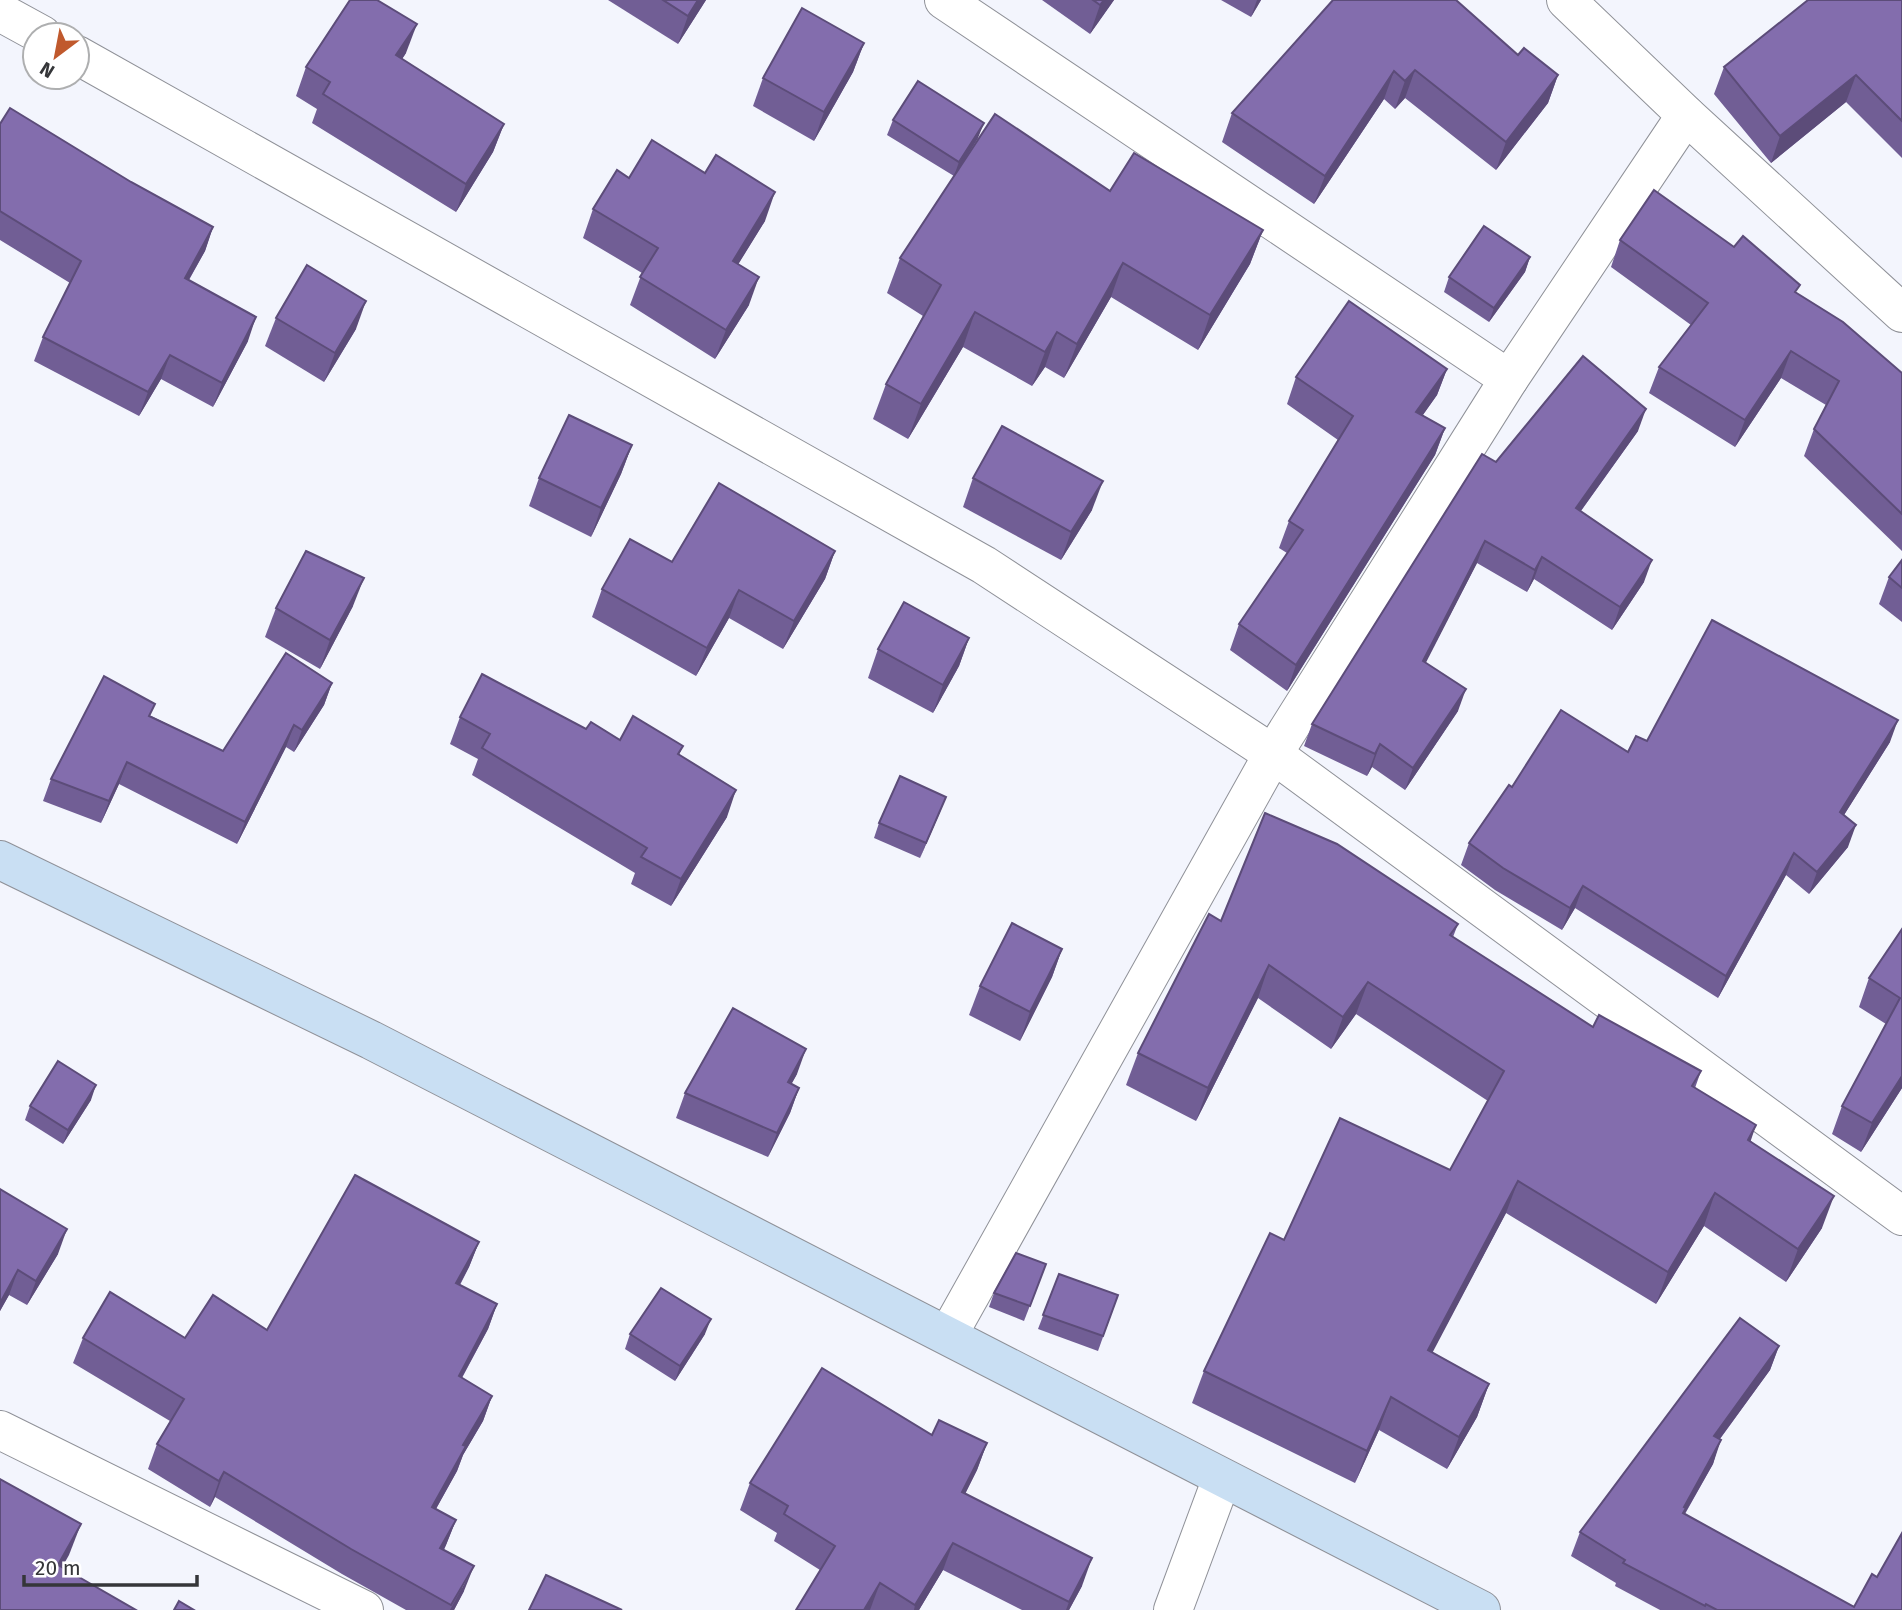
<svg xmlns="http://www.w3.org/2000/svg" width="1902" height="1610" font-family="'Fira Sans',sans-serif">
<rect width="100%" height="100%" fill="#f3f5fd"/>
<g fill="none" stroke-linecap="round" stroke-linejoin="round">
<g stroke="#8f9198" stroke-width="40">
<g id="street">
<polyline points="944,0 1509,379"/>
<polyline points="1566,0 1686,115 1902,313"/>
<polyline points="0,12 42,35"/>
<polyline points="77,55 984,565 1273,754 1902,1216"/>
<polyline points="948,1335 1273,754 1509,379 1686,115"/>
<polyline points="0,1430 364,1610"/>
<polyline points="1173,1610 1222,1478"/>
</g>
</g>
<g stroke="#8f9198" stroke-width="40">
<polyline id="secondary" points="0,860 371,1040 1481,1610"/>
</g>
<use href="#street" stroke="#fff" stroke-width="38"/>
<use href="#secondary" stroke="#c9dff3" stroke-width="38"/>
</g>
<g fill="#715e95">
<polygon points="608,0 706,0 678,44"/>
<polygon points="1042,0 1114,0 1090,34"/>
<polygon points="1221,0 1261,0 1251,17"/>
<polygon points="1333,0 1518,55 1558,75 1548,103 1496,170 1405,98 1395,109 1384,99 1314,204 1222,142 1232,113"/>
<polygon points="1902,0 1902,158 1846,102 1771,163 1714,94 1724,67"/>
<polygon points="864,43 853,72 814,141 753,106 763,78"/>
<polygon points="406,53 402,59 504,124 493,152 456,212 312,123 317,109 296,96 306,67"/>
<polygon points="893,120 978,138 960,167 1110,191 1263,230 1250,264 1198,350 1111,297 1064,378 1045,367 1032,386 963,347 908,439 873,419 886,384 923,316 887,293 900,258 954,176 887,135"/>
<polygon points="0,124 131,182 213,227 205,251 189,280 248,341 213,407 161,379 139,416 34,361 43,337 70,283 0,240"/>
<polygon points="629,178 765,221 738,264 749,305 715,359 630,305 642,273 583,238 593,209"/>
<polygon points="1620,240 1797,294 1902,373 1902,551 1804,456 1814,429 1826,405 1781,378 1735,447 1649,393 1659,367 1691,325 1611,267"/>
<polygon points="1530,257 1525,272 1489,322 1444,292 1449,277"/>
<polygon points="276,318 356,329 324,382 265,346"/>
<polygon points="1447,369 1437,395 1422,416 1445,428 1435,455 1287,691 1230,650 1239,624 1287,553 1279,548 1289,521 1338,440 1287,404 1296,377"/>
<polygon points="1638,431 1581,511 1644,582 1612,630 1534,579 1527,592 1477,563 1425,663 1458,711 1405,790 1372,767 1367,776 1304,746 1312,724 1496,462"/>
<polygon points="632,445 621,474 591,537 529,506 539,478"/>
<polygon points="973,478 1092,510 1061,560 963,507"/>
<polygon points="835,551 825,579 783,649 729,618 696,676 592,617 602,589 672,562"/>
<polygon points="1902,560 1902,622 1879,604 1889,577"/>
<polygon points="353,606 320,669 265,637 276,608"/>
<polygon points="969,638 959,666 933,713 868,678 878,649"/>
<polygon points="332,683 324,705 294,752 286,747 237,844 119,784 101,823 43,801 51,779 151,716 223,751"/>
<polygon points="460,717 586,729 620,740 683,746 679,755 727,817 671,906 631,884 635,873 472,775 478,759 450,744"/>
<polygon points="1647,741 1890,742 1844,815 1848,847 1809,894 1786,875 1718,998 1575,908 1562,930 1495,890 1461,865 1469,843 1512,787 1628,752"/>
<polygon points="940,812 920,858 874,838 879,823"/>
<polygon points="1221,921 1458,924 1453,937 1593,1027 1701,1071 1695,1088 1751,1141 1822,1228 1786,1282 1704,1226 1656,1304 1506,1213 1432,1352 1489,1384 1477,1417 1447,1469 1379,1430 1355,1483 1192,1403 1204,1371 1284,1240 1450,1170 1488,1101 1356,1014 1331,1049 1258,998 1196,1121 1126,1085 1138,1053"/>
<polygon points="1902,929 1902,1088 1861,1152 1832,1134 1842,1106 1886,1024 1859,1007 1869,978"/>
<polygon points="1062,949 1052,977 1020,1041 969,1015 980,986"/>
<polygon points="797,1074 791,1084 799,1088 790,1113 768,1157 676,1118 685,1093"/>
<polygon points="91,1100 63,1144 25,1120 30,1106"/>
<polygon points="0,1189 58,1254 27,1305 9,1295 0,1311"/>
<polygon points="479,1242 469,1267 460,1285 497,1304 488,1329 462,1378 492,1396 483,1421 463,1455 457,1471 436,1509 456,1520 444,1550 464,1591 454,1610 406,1610 342,1574 215,1497 210,1507 148,1469 157,1444 170,1421 73,1363 83,1338 185,1338 267,1330"/>
<polygon points="1046,1264 1024,1321 989,1307 994,1293"/>
<polygon points="1059,1274 1118,1295 1098,1351 1038,1329"/>
<polygon points="630,1334 705,1334 675,1381 625,1349"/>
<polygon points="1779,1346 1770,1370 1720,1439 1713,1464 1685,1514 1854,1607 1902,1610 1660,1610 1615,1586 1616,1583 1571,1556 1580,1532"/>
<polygon points="932,1435 987,1443 977,1470 965,1494 1082,1586 1069,1610 1022,1610 943,1570 919,1610 796,1610 820,1570 774,1541 777,1533 740,1510 750,1483"/>
</g>
<g fill="#5c4c79">
<polygon points="698,0 706,0 678,44 688,16"/>
<polygon points="1104,0 1114,0 1090,34 1100,5"/>
<polygon points="1257,0 1261,0 1251,17"/>
<polygon points="417,24 406,53 386,83 396,55"/>
<polygon points="864,43 853,72 814,141 824,112"/>
<polygon points="1415,70 1405,98 1395,109 1405,81"/>
<polygon points="1394,71 1384,99 1314,204 1325,176"/>
<polygon points="1558,75 1548,103 1496,170 1506,142"/>
<polygon points="1856,75 1846,102 1771,163 1780,136"/>
<polygon points="984,123 978,138 954,176 959,162"/>
<polygon points="504,124 493,152 456,212 466,184"/>
<polygon points="775,192 765,221 723,289 733,261"/>
<polygon points="213,227 205,251 176,302 185,278"/>
<polygon points="1263,230 1250,264 1198,350 1210,315"/>
<polygon points="1530,257 1525,272 1489,322 1494,308"/>
<polygon points="1123,263 1111,297 1064,378 1077,344"/>
<polygon points="759,277 749,305 715,359 726,330"/>
<polygon points="366,301 356,329 324,382 335,353"/>
<polygon points="975,312 963,347 908,439 921,404"/>
<polygon points="256,317 248,341 213,407 222,383"/>
<polygon points="1057,332 1045,367 1032,386 1045,352"/>
<polygon points="1791,351 1781,378 1735,447 1745,420"/>
<polygon points="170,355 161,379 139,416 148,392"/>
<polygon points="1447,369 1437,395 1406,439 1416,412"/>
<polygon points="1646,409 1638,431 1567,530 1576,508"/>
<polygon points="1445,428 1435,455 1287,691 1296,665"/>
<polygon points="632,445 621,474 591,537 601,508"/>
<polygon points="1103,481 1092,510 1061,560 1071,532"/>
<polygon points="1485,541 1477,563 1415,684 1423,661"/>
<polygon points="835,551 825,579 783,649 794,621"/>
<polygon points="1542,557 1534,579 1527,592 1535,570"/>
<polygon points="1652,560 1644,582 1612,630 1620,607"/>
<polygon points="364,578 353,606 320,669 330,640"/>
<polygon points="739,590 729,618 696,676 707,648"/>
<polygon points="969,638 959,666 933,713 943,685"/>
<polygon points="332,683 324,705 294,752 302,730"/>
<polygon points="1466,689 1458,711 1405,790 1413,768"/>
<polygon points="1898,720 1890,742 1832,834 1840,812"/>
<polygon points="294,725 286,747 237,844 245,822"/>
<polygon points="1380,744 1372,767 1367,776 1375,754"/>
<polygon points="127,762 119,784 101,823 109,801"/>
<polygon points="736,790 727,817 671,906 681,879"/>
<polygon points="946,797 940,812 920,858 926,843"/>
<polygon points="1856,825 1848,847 1809,894 1817,872"/>
<polygon points="1794,853 1786,875 1718,998 1726,976"/>
<polygon points="1583,886 1575,908 1562,930 1570,908"/>
<polygon points="1062,949 1052,977 1020,1041 1030,1012"/>
<polygon points="1269,965 1258,998 1196,1121 1208,1088"/>
<polygon points="1368,982 1356,1014 1331,1049 1343,1017"/>
<polygon points="806,1049 797,1074 779,1107 788,1082"/>
<polygon points="1902,1076 1902,1088 1861,1152 1872,1123"/>
<polygon points="96,1085 91,1100 63,1144 68,1130"/>
<polygon points="799,1088 790,1113 768,1157 777,1133"/>
<polygon points="1756,1125 1745,1158 1748,1140"/>
<polygon points="1518,1181 1506,1213 1417,1382 1428,1350"/>
<polygon points="1715,1193 1704,1226 1656,1304 1668,1272"/>
<polygon points="1834,1196 1822,1228 1786,1282 1798,1249"/>
<polygon points="67,1229 58,1254 27,1305 36,1281"/>
<polygon points="479,1242 469,1267 447,1308 456,1283"/>
<polygon points="18,1270 9,1295 0,1311 0,1303"/>
<polygon points="497,1304 488,1329 449,1401 459,1376"/>
<polygon points="711,1319 705,1334 675,1381 680,1366"/>
<polygon points="1779,1346 1770,1370 1705,1459 1714,1436"/>
<polygon points="1489,1384 1477,1417 1447,1469 1459,1437"/>
<polygon points="492,1396 483,1421 463,1455 457,1471 423,1532 432,1507 463,1445"/>
<polygon points="1391,1397 1379,1430 1355,1483 1367,1451"/>
<polygon points="1721,1440 1713,1464 1681,1520 1684,1507"/>
<polygon points="987,1443 977,1470 952,1520 962,1492"/>
<polygon points="224,1472 215,1497 210,1507 219,1481"/>
<polygon points="456,1520 446,1545 431,1573 440,1548"/>
<polygon points="81,1524 69,1555 46,1596 58,1565"/>
<polygon points="953,1543 943,1570 919,1610 914,1610 915,1605"/>
<polygon points="1092,1558 1082,1586 1069,1610 1066,1610 1069,1602"/>
<polygon points="474,1566 464,1591 454,1610 450,1610"/>
<polygon points="880,1583 870,1610 864,1610"/>
</g>
<g fill="#836dad" stroke="#5c4c79" stroke-width="2">
<polygon points="350,0 377,0 417,24 396,55 504,124 466,184 323,94 330,82 306,67"/>
<polygon points="663,0 698,0 688,16"/>
<polygon points="1093,0 1104,0 1100,5"/>
<polygon points="1333,0 1456,0 1518,55 1524,48 1558,75 1506,142 1415,70 1405,81 1394,71 1325,176 1232,113"/>
<polygon points="1808,0 1902,0 1902,121 1856,75 1780,136 1724,67"/>
<polygon points="802,8 864,43 824,112 763,78"/>
<polygon points="918,81 984,123 959,162 893,120"/>
<polygon points="10,108 131,182 213,227 185,278 256,317 222,383 170,355 148,392 43,337 81,261 0,211 0,124"/>
<polygon points="995,114 1110,191 1134,153 1263,230 1210,315 1123,263 1077,344 1057,332 1045,352 975,312 921,404 886,384 941,285 900,258"/>
<polygon points="652,140 705,173 716,155 775,192 733,261 759,277 726,330 640,277 658,248 593,209 617,170 629,178"/>
<polygon points="1654,190 1734,247 1743,236 1800,285 1795,292 1843,322 1902,373 1902,514 1814,429 1839,381 1791,351 1745,420 1659,367 1708,303 1620,240"/>
<polygon points="1484,226 1530,257 1494,308 1449,277"/>
<polygon points="307,265 366,301 335,353 276,318"/>
<polygon points="1349,301 1447,369 1416,412 1445,428 1296,665 1239,624 1303,530 1289,521 1353,416 1296,377"/>
<polygon points="1583,356 1646,409 1576,508 1652,560 1620,607 1542,557 1535,570 1485,541 1423,661 1466,689 1413,768 1380,744 1375,754 1312,724 1482,454 1496,462"/>
<polygon points="569,415 632,445 601,508 539,478"/>
<polygon points="1002,426 1103,481 1071,532 973,478"/>
<polygon points="719,483 835,551 794,621 739,590 707,648 602,589 630,539 672,562"/>
<polygon points="306,551 364,578 330,640 276,608"/>
<polygon points="1902,560 1902,588 1889,577"/>
<polygon points="904,602 969,638 943,685 878,649"/>
<polygon points="1712,620 1898,720 1840,812 1856,825 1817,872 1794,853 1726,976 1583,886 1570,908 1503,868 1469,843 1509,785 1512,787 1561,710 1628,752 1636,736 1647,741"/>
<polygon points="286,653 332,683 302,730 294,725 245,822 127,762 109,801 51,779 104,676 155,704 149,716 223,751"/>
<polygon points="482,674 586,729 591,722 620,740 633,716 683,746 678,754 736,790 681,879 641,857 647,848 482,748 490,734 460,717"/>
<polygon points="900,776 946,797 926,843 879,823"/>
<polygon points="1265,813 1337,844 1458,924 1450,935 1593,1027 1599,1015 1701,1071 1692,1086 1756,1125 1748,1140 1834,1196 1798,1249 1715,1193 1668,1272 1518,1181 1428,1350 1489,1384 1459,1437 1391,1397 1367,1451 1204,1371 1270,1233 1284,1240 1340,1118 1450,1170 1504,1071 1368,982 1343,1017 1269,965 1208,1088 1138,1053 1209,914 1221,921"/>
<polygon points="1012,923 1062,949 1030,1012 980,986"/>
<polygon points="1902,929 1902,1076 1872,1123 1842,1106 1900,998 1869,978"/>
<polygon points="733,1008 806,1049 788,1082 799,1088 777,1133 685,1093"/>
<polygon points="58,1061 96,1085 68,1130 30,1106"/>
<polygon points="355,1175 479,1242 456,1283 497,1304 459,1376 492,1396 463,1445 466,1446 432,1507 456,1520 440,1548 474,1566 451,1605 351,1549 224,1472 219,1481 157,1444 184,1399 83,1338 110,1292 185,1338 213,1295 267,1330"/>
<polygon points="0,1189 67,1229 36,1281 18,1270 0,1303"/>
<polygon points="1016,1253 1046,1264 1030,1306 994,1293"/>
<polygon points="1059,1274 1118,1295 1103,1336 1043,1315"/>
<polygon points="661,1288 711,1319 680,1366 630,1334"/>
<polygon points="1740,1318 1779,1346 1714,1436 1721,1440 1684,1507 1686,1508 1683,1513 1854,1607 1872,1574 1877,1577 1902,1533 1902,1610 1717,1610 1706,1604 1705,1606 1623,1563 1625,1560 1580,1532"/>
<polygon points="822,1368 932,1435 939,1420 987,1443 962,1492 1092,1558 1069,1602 953,1543 915,1605 880,1583 864,1610 796,1610 835,1546 784,1514 788,1506 750,1483"/>
<polygon points="0,1479 81,1524 58,1565 136,1610 0,1610"/>
<polygon points="546,1575 622,1610 529,1610"/>
<polygon points="179,1601 194,1610 174,1610"/>
</g>
<g transform="translate(56 56) rotate(212)"><circle r="33" fill="#ffffff" stroke="#aeafb0" stroke-width="2"/>
<path d="M0-5L12 26L0 18L-12 26Z" fill="#c0592d"/>
<text y="-10" font-size="19" font-weight="bold" text-anchor="middle" fill="#353639">N</text>
</g>
<path d="M24 1575v10h173v-10" fill="none" stroke="#353639" stroke-width="3.5"/>
<text x="35" y="1575" font-size="21" fill="#353639" stroke="#ffffff" stroke-width="5" paint-order="stroke">20 m</text>
</svg>
